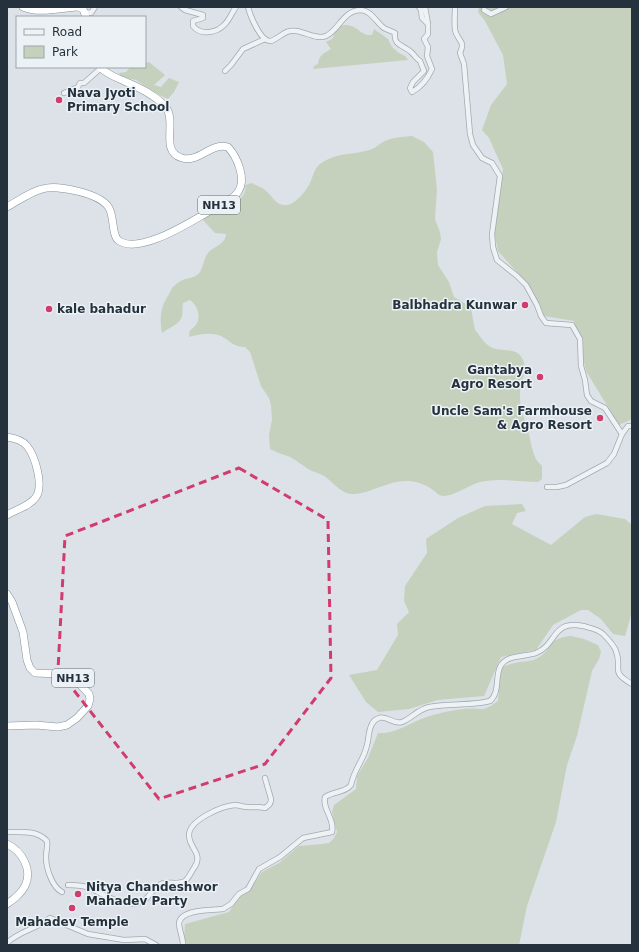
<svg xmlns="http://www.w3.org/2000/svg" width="639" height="952" font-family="'DejaVu Sans',sans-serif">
<rect width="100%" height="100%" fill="#dce2e7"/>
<g fill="#c5d1bd">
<polygon points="479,7 632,7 632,419 619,425 586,371 574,321 544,316 531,288 498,251 493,227 501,188 503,169 489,138 482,130 491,105 507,84 503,55 485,21 478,12"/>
<path d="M345,25c13,0 15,11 27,10l2,-6 14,10 4,8 7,6 6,3 3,4 -95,9 1,-3 4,-2c1,-9 6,-11 13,-15l-5,-7 6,-3 2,-3 -5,-5 3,-4z"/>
<path d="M149,62l16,13 -11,10 7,2 8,-9 10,4 -5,10 -6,7 -13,-6 -19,-13 -14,-3 -3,-4 7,-1c5,-7 10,-5 19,-5v-4z"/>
<path d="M412,136l12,6 9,10 4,38 -2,29 5,13 1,7 -4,13 1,13 11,17 5,15 12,7 5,5 4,21c5,5 8,12 14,16 9,7 26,0 33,12 7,12 -3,26 -2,39 0,12 3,18 7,29 3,10 4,23 9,33 1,2 4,5 6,7v13l-4,3c-20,0 -41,-5 -61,1 -9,3 -24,13 -33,13 -5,0 -7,-3 -11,-6 -6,-5 -17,-9 -25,-9 -19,-1 -34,11 -53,13 -14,1 -20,-11 -31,-18 -5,-3 -11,-4 -16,-7 -6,-4 -12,-9 -18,-12 -7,-3 -13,-4 -20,-8l-1,-14 3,-15 -1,-15 -2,-7 -8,-12 -11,-34 -5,-5c-12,0 -14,-6 -24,-11 -10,-4 -22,-2 -32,1 0,-2 0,-5 1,-6 1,-2 4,-4 5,-5 7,-8 3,-20 -5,-26l-7,3c-1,4 0,9 -1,13 -1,8 -14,12 -20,17 -2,-10 -2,-21 2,-30 3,-6 6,-10 8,-15 4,-4 8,-7 13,-9 4,-1 8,-1 12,-4 6,-3 6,-16 11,-22 6,-7 17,-8 18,-19l-11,-1 -12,-13c10,-10 47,-17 42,-35l7,-2c4,3 10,4 13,7 8,6 10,16 22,15 8,-1 18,-13 22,-20 4,-7 4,-15 11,-21 18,-13 33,-8 52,-15 5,-2 8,-6 13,-8 8,-4 18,-4 27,-5z"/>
<polygon points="522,504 526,511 517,513 512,524 551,545 585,517 596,514 625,519 632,525 632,612 625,636 613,634 601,619 588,610 581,610 553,625 536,650 501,657 484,696 438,700 409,709 378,712 366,702 349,675 377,670 398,635 397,624 409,612 404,601 405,586 427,553 426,539 458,518 485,506"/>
<path d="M571,636l13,3 14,6 3,7 -2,7 -7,12 -15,65 -10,29 -11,57 -29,84 -8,39h-332l-3,-7 1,-14 44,-12 8,-12 15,-13 10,-15 17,-9 20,-17 23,-2 7,-1 5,-5 3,-6 -5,-20 2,-7 22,-16 1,-13 11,-18 10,-25c21,1 35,-13 55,-18 10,-3 21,-5 31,-6 19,-2 16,5 34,-8l2,-33c5,-2 10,-4 15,-5 6,-2 15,-1 21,-4 17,-8 10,-21 35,-23z"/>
</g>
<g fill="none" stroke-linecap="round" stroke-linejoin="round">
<g stroke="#a1aab1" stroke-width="6">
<g id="minor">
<path d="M181,7l4,3 18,5v3l-10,3v5c8,10 24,7 32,-2 5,-5 7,-12 11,-17"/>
<path d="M248,7c2,8 13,36 23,34 9,-3 14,-12 25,-10 10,1 21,9 30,5 13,-6 17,-25 34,-26 11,0 16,12 24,18 3,2 8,3 11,5 -2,13 9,12 16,19 4,3 4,6 9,9l4,10 -11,11 -3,6 2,4c9,-5 16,-14 20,-23l-5,-13 1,-9 -4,-8 4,-5v-10"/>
<polyline points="419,7 421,10 422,18 428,24 425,7"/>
<path d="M455,7c0,8 -1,15 0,23 2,11 11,10 5,23l4,11 6,70 3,11 9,13 10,5 8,13 -8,58 1,13 4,13 20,16 9,9 11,20 4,11 5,7 26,2 8,14 1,27 4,14 2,15 4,6 14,7 17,26"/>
<polyline points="484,10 491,14 506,7"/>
<polyline points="85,12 91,13 95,7"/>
<polyline points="225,71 231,65 243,49 265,39"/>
<polyline points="64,93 78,87 80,83 84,83 101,68"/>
<polyline points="547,487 557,487 566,485 607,463 614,454 622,434 628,426 632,426"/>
<path d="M7,832c14,0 30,-2 40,9 1,5 -1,10 -1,16 0,11 6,30 16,35"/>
<path d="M68,885c7,0 14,0 21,3 15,6 31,18 49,15 10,-1 14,-15 23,-19 7,-3 17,1 24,-3 4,-3 6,-9 9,-13 10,-15 -5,-19 -5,-33 0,-15 33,-29 46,-30 4,0 8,2 12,2 6,0 12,0 18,1 4,-3 6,-4 6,-9l-6,-21"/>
<path d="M7,943c12,-12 30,-14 43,-25l38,16 36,6 21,-1 11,6"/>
<path d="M183,945c0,-8 -4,-15 -4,-22 2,-14 34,-13 44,-14l8,-5 8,-10 9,-5 11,-20 21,-12 23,-19 29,-6c3,-13 -10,-23 -7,-35 9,-6 20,-4 26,-12 3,-16 13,-25 16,-40 2,-6 1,-14 5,-21 1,-2 4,-5 7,-6 7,-3 15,7 23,4 10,-4 15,-12 27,-15 20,-4 42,-1 61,-6 10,-9 5,-23 10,-34 6,-13 25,-10 36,-14 22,-9 15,-33 47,-27 8,2 15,3 20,8 5,5 11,11 13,17 7,19 -7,20 16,33"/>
</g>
</g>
<g stroke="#83929e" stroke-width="8">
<g id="trunk">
<path d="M23,7c16,7 37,1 54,0"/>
<polyline points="79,7 83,9 86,17"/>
<path d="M7,207c11,-6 23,-15 35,-18 15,-5 60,5 67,19 5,8 3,27 9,32 20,16 72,-18 90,-28 9,-6 24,-11 30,-20 9,-13 -1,-35 -10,-45 -17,-5 -29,16 -46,11 -22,-6 -6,-35 -15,-49 -9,-13 -29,-22 -43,-28 -9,-4 -18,-7 -24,-14"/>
<path d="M7,437c7,1 15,3 20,9 8,10 17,39 9,51 -6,9 -19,12 -29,18"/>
<polyline points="7,594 12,602 23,632 27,660 30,668 35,673 60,674 74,678 89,694 90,699 88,706 77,718 67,725 58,727 36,725 7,726"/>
<path d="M7,844c15,7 26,26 18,42 -4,8 -11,13 -18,18"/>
</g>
</g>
<use href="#minor" stroke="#eff2f5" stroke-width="4.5"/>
<use href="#trunk" stroke="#fff" stroke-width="7"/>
</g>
<path fill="none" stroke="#d23b6d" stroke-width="3" stroke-dasharray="8 5" stroke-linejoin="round" d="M239,468l89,52 3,158 -66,86 -106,35 -101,-129 7,-134z"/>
<g fill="#d23b6d" stroke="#ebf1f5" stroke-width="1.5">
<circle cx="59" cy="100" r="4"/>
<circle cx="525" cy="305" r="4"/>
<circle cx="49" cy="309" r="4"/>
<circle cx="540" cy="377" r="4"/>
<circle cx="600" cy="418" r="4"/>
<circle cx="78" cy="894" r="4"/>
<circle cx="72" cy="908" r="4"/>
</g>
<g text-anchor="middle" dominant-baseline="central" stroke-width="3" stroke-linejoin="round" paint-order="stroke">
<g fill="#ebf1f5" stroke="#606b74" stroke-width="1">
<rect x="198" y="196" width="42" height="18" rx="3"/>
<rect x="52" y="669" width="42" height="18" rx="3"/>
</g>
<g font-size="11" font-weight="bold" fill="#25323d">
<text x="219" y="205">NH13</text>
<text x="73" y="678">NH13</text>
</g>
<g font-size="12" font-weight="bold" fill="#25323d" stroke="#ebf1f5" text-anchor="start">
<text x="67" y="93">Nava Jyoti<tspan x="67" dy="14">Primary School</tspan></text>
<text x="517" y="305" text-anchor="end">Balbhadra Kunwar</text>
<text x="57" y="309">kale bahadur</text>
<text x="532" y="370" text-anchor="end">Gantabya<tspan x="532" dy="14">Agro Resort</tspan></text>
<text x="592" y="411" text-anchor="end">Uncle Sam's Farmhouse<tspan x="592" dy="14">&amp; Agro Resort</tspan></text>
<text x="86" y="887">Nitya Chandeshwor<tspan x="86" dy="14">Mahadev Party</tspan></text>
<text x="72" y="922" text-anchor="middle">Mahadev Temple</text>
</g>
</g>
<rect width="639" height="952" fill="none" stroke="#25323d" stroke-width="16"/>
<rect x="16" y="16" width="130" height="52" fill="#ebf1f5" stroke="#9ca5ab"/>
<rect x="24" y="29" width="20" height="6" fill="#eff2f5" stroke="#9ca5ab"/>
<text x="52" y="36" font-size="12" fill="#25323d">Road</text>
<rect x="24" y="46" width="20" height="12" fill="#c5d1bd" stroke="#9ca5ab"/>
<text x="52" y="56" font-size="12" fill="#25323d">Park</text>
</svg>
